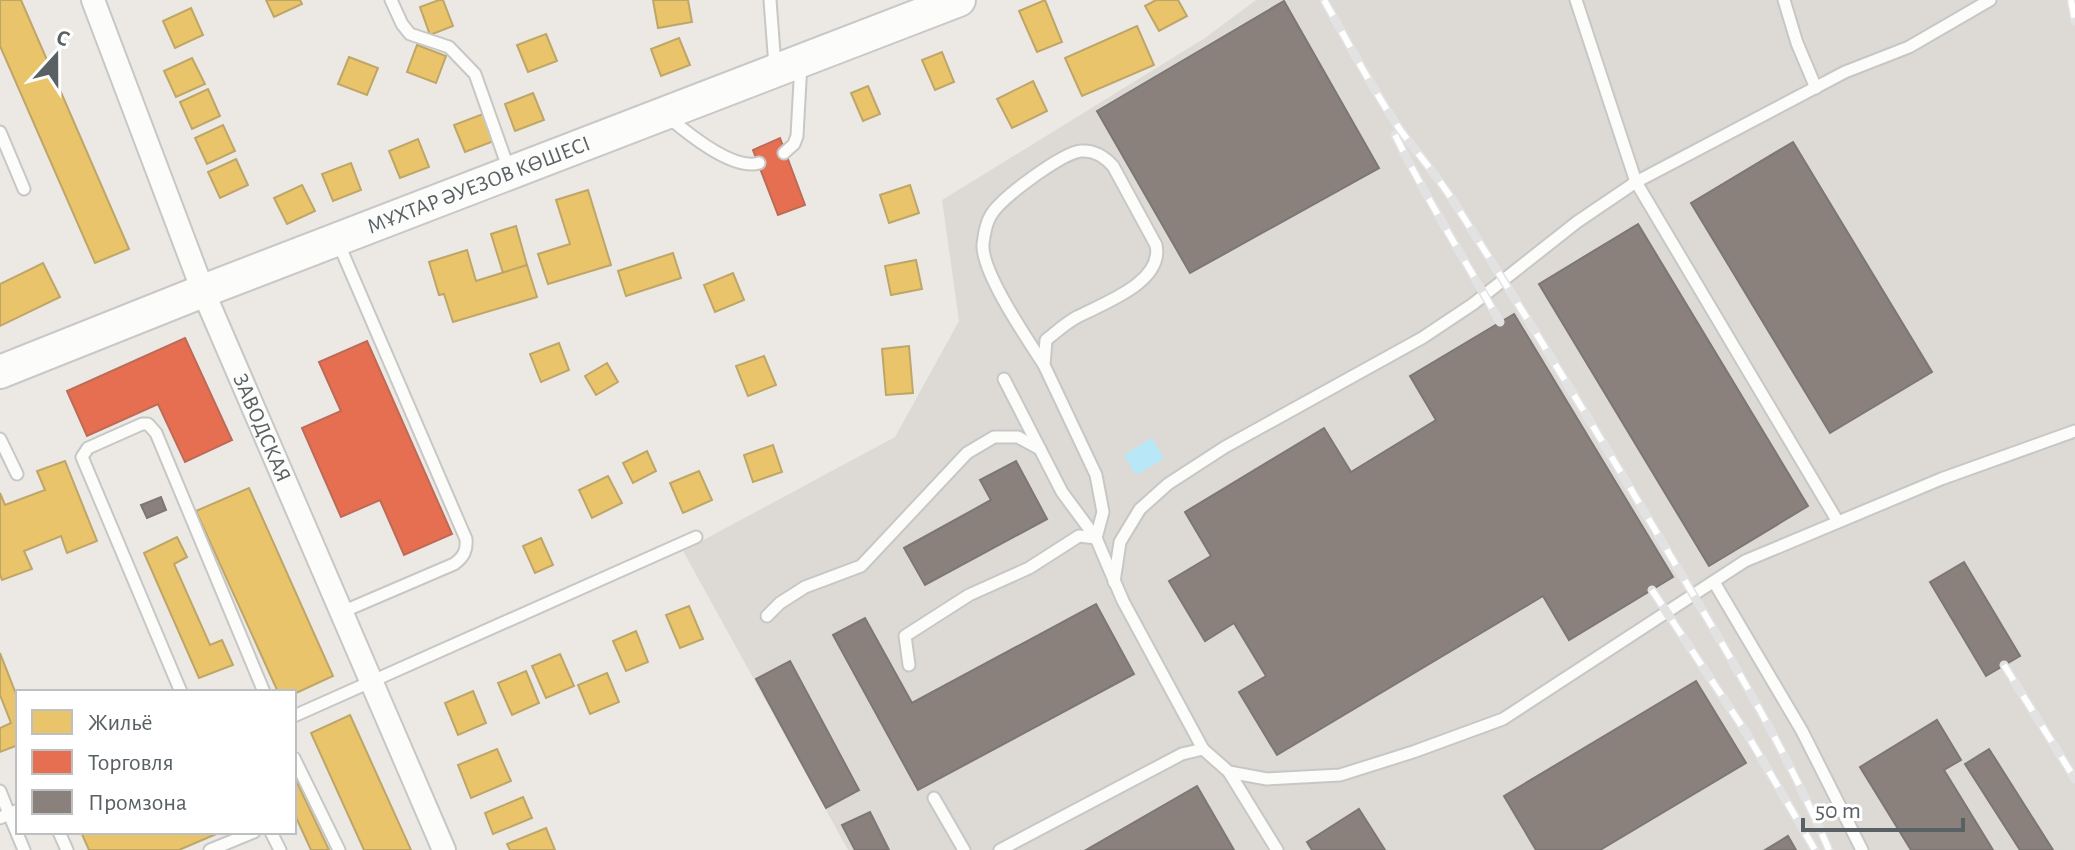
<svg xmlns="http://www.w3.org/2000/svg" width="2075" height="850" font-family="'Alegreya Sans',sans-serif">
<rect width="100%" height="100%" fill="#ece9e5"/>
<polygon fill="#dddad6" points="1256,0 2075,0 2075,850 848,850 683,551 895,437 959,321 942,200 1205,38"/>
<polygon fill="#b8e8f7" points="1152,438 1164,459 1136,475 1124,455"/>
<g fill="#e9c46a" stroke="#bea668" stroke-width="2">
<polygon points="0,0 21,0 129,249 95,263 0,46"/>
<polygon points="266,0 300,0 302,4 274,17"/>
<polygon points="439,0 443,0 453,26 430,35 420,7"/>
<polygon points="653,0 688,0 692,22 658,28"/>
<polygon points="1045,0 1062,42 1037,52 1019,11"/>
<polygon points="1156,0 1178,0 1187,16 1159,31 1145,6"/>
<polygon points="191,8 203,35 175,48 163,21"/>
<polygon points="1137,26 1154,65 1082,96 1065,58"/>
<polygon points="546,34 557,61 528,72 517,45"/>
<polygon points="679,38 690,65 661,76 651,49"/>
<polygon points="417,45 446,56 436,83 407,72"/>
<polygon points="942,52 954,82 935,90 922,60"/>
<polygon points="349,57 378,68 367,95 338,84"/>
<polygon points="192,58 205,84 176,97 164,71"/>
<polygon points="1033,81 1047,111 1012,128 997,99"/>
<polygon points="868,86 880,114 863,121 851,93"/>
<polygon points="208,89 220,116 192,129 180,102"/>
<polygon points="533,93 544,120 515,131 505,104"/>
<polygon points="483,114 494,141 465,152 454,125"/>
<polygon points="223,125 235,151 207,164 195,138"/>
<polygon points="418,139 429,167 400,178 389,151"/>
<polygon points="236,159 248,185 220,198 208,172"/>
<polygon points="351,163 361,190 333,201 322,174"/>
<polygon points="302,185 315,211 287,224 274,198"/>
<polygon points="910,185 919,213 889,223 880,195"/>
<polygon points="588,190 611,265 548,284 538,254 570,244 556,200"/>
<polygon points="516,226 527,265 503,273 491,234"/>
<polygon points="467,250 476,281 527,265 537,297 453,322 444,294 439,295 429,262"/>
<polygon points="673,253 681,278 626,296 618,271"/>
<polygon points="916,260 922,289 891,295 885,266"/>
<polygon points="43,263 60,297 0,326 0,284"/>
<polygon points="733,273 744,300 715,312 704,285"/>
<polygon points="559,343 569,370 541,382 530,354"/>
<polygon points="909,346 913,393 886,395 882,349"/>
<polygon points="764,356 776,385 748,396 736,366"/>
<polygon points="607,363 618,382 596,395 585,376"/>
<polygon points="773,445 782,472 753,482 744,455"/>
<polygon points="647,451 656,471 633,483 623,463"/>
<polygon points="65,461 97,541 67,553 61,536 24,551 32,569 2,580 0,574 0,493 5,505 45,490 37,471"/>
<polygon points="699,471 712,500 683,513 670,483"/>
<polygon points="608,476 622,503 592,518 579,490"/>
<polygon points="249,488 333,676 294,694 278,692 196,511"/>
<polygon points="177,537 187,557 174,564 210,645 222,640 233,665 199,678 144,553"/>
<polygon points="541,538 553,565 535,573 523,546"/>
<polygon points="689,606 703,639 680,648 666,615"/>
<polygon points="636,631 648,662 626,671 613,641"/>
<polygon points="0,653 18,699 18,745 0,752 0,728 11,723 0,695"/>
<polygon points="560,654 574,686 546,698 532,666"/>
<polygon points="526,671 539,703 512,715 498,683"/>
<polygon points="607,673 619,702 590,714 578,685"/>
<polygon points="473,691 486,723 458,735 445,703"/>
<polygon points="350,715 411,850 364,850 311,733"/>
<polygon points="497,749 511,781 471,798 458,765"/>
<polygon points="294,776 329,850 311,850 294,813"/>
<polygon points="523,797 532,818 493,834 485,813"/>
<polygon points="546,828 555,850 510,850 507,844"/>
<polygon points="81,832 221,832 179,850 89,850"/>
</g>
<g fill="#e76f51" stroke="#bd6b57" stroke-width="2">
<polygon points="780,138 805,205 778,215 753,150"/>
<polygon points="185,338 232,440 185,462 158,404 87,436 67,391"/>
<polygon points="367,341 452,534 404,555 380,500 341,517 302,428 341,411 319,362"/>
</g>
<g fill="#8a817c" stroke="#7c7775" stroke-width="2">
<polygon points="1284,1 1379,168 1190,273 1097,111"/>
<polygon points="1793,142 1932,372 1830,433 1691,203"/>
<polygon points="1638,224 1808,506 1709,566 1539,284"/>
<polygon points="1514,314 1673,577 1569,640 1543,596 1277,755 1239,692 1266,676 1234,623 1205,641 1169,581 1211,556 1185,512 1324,428 1351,472 1436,420 1410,376"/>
<polygon points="1016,461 1047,519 925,585 904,548 991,500 980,480"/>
<polygon points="161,497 166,510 147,518 141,505"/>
<polygon points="1964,562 2020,656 1986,676 1930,582"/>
<polygon points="1096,604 1134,674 918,790 833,635 865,618 912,703"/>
<polygon points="790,661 859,790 826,808 756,679"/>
<polygon points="1696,681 1746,763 1600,850 1536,850 1504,796"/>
<polygon points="1937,720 1961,760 1944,770 1993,850 1911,850 1860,767"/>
<polygon points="1989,749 2053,850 2020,850 1965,764"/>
<polygon points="1197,786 1234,850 1086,850"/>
<polygon points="1359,809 1385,850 1312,850 1307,842"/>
<polygon points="870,812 889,850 855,850 842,825"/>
<polygon points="1788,836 1796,850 1765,850"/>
</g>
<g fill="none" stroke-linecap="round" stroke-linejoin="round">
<g stroke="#c7c7c6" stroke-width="15">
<g id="lane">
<polyline points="391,0 402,24 410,34 449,47 475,74 509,170"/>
<polyline points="770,0 775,66"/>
<polyline points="1576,0 1636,182 1838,522"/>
<polyline points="1784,0 1797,43 1816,88"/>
<path d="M667,116c20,17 66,55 92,47"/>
<polyline points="0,132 24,189"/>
<polyline points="784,153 794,144 797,136 801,63"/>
<path d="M337,240l129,299c1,11 -2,18 -12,25l-112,48"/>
<path d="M1044,365c-16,-25 -63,-93 -61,-121 1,-9 3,-21 8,-29 11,-18 71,-62 90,-64 14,-1 24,6 32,15l43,79c8,37 -52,58 -79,72 -11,6 -21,15 -31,23l-2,25 52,110 7,37 -7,26"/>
<polyline points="1004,379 1062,492 1096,538"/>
<polyline points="0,439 17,474"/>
<polyline points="1114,582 1120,542 1140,509 1168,484 1225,447 1422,338 1473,304 1577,222 1636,182 1845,72 1909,47 1990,0"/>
<polyline points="1714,582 1802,731 1862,850"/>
<polyline points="767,616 780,603 805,587 861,566 967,453 994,437 1018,437 1040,449"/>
<polyline points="909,665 905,636 969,595 1029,568 1079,536 1096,538 1123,601 1203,749"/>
<polyline points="181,692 82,457 88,448 142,424 148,424 156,433 264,692"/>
<polyline points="294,716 696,537"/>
<polyline points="294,758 339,850"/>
<polyline points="1229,772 1277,850"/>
<polyline points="0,791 9,814 18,810"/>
<polyline points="934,798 964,850"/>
<polyline points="0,818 9,814 24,850"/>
<polyline points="59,832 67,850"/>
<polyline points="271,832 280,850"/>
<polyline points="210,850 254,832"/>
<polyline points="1000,850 1182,754 1203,749 1229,772 1267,779 1340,775 1413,752 1503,719 1745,561 1941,479 2075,431"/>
</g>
</g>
<g stroke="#c7c7c6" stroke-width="26">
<g id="street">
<path id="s1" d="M93,0l110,291 241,559"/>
</g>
</g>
<g stroke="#c8c8c8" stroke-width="36">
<g id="secondary">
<path id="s2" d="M0,372l203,-81 756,-291"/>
</g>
</g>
<use href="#lane" stroke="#fcfcfb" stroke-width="11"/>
<use href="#street" stroke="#fcfcfb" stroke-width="22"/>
<use href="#secondary" stroke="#fcfcfb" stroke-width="32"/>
<g stroke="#e2e2e2" stroke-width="9">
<g id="rail">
<path d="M1324,0c25,44 48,89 77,131 17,23 35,44 51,68 77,121 152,244 225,368 54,92 110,184 152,283"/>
<polyline points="2071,0 2075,21"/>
<path d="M1395,135c32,65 70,125 105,187"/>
<polyline points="1652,590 1747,734 1815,850"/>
<polyline points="2004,665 2075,779"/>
</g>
</g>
<use href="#rail" stroke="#fff" stroke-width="6" stroke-dasharray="18" stroke-linecap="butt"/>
</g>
<g text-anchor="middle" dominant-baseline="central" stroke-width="8" stroke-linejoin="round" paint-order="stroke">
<g font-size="22" fill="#5a6164" stroke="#fff">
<text stroke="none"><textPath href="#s2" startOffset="514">МҰХТАР ӘУЕЗОВ КӨШЕСІ</textPath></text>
<text stroke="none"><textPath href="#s1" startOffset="460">ЗАВОДСКАЯ</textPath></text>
</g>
</g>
<rect x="16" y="690" width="280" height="144" fill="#ffffff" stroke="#bdc0c1" stroke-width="2"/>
<rect x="32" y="710" width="40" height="24" fill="#e9c46a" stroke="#bdc0c1" stroke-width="2"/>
<text x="88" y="730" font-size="24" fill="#5a6164">Жильё</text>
<rect x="32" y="750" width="40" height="24" fill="#e76f51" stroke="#bdc0c1" stroke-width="2"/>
<text x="88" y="770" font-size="24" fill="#5a6164">Торговля</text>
<rect x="32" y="790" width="40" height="24" fill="#8a817c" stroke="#bdc0c1" stroke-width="2"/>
<text x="88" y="810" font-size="24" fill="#5a6164">Промзона</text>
<g transform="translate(56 56) rotate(21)" stroke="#ffffff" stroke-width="6" paint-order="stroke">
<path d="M0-6L14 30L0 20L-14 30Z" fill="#5a6164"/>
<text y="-12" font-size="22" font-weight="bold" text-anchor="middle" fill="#5a6164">С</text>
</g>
<path d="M1803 818v12h160v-12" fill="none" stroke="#5a6164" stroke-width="4"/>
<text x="1815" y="818" font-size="24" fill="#5a6164" stroke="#ffffff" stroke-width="6" paint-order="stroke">50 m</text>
</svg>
